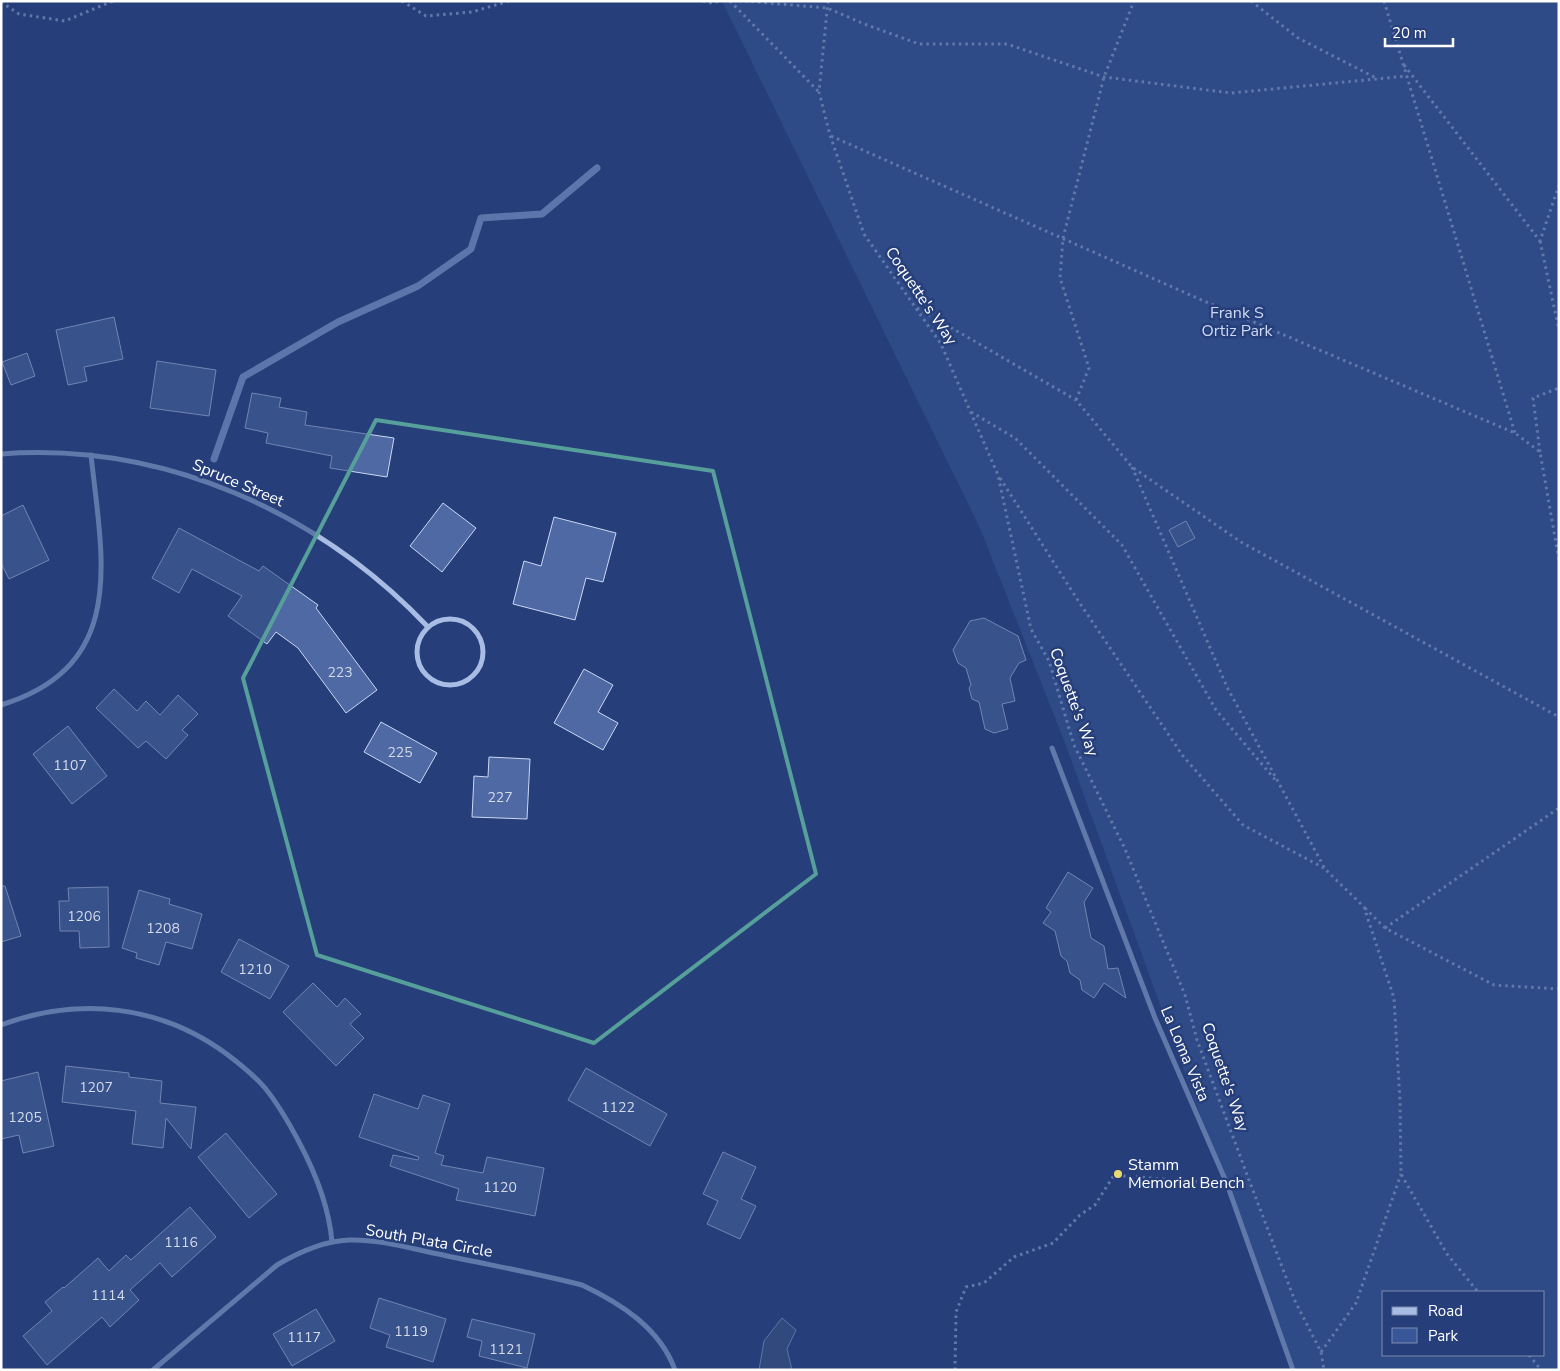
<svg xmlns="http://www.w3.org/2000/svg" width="1560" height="1371" font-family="'Nunito Sans',sans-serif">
<rect width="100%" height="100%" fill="#263f7a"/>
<path fill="#395798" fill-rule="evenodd" d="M722,1h837v1369h-266l-228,-627 -85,-215zM1384,1292h160v63h-160z"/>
<polygon fill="#425581" stroke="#9eb5e4" points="782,1318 796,1330 787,1349 792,1370 759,1370 764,1341"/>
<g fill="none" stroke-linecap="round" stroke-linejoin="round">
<polyline stroke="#9eb5e4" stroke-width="7" points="214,459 243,377 338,322 418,286 471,249 481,218 542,214 597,168"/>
</g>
<g fill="#4e69a3" stroke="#ccd8f3">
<polygon points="114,317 123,359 84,367 87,381 68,385 56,330"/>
<polygon points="27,353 35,376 11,385 2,362"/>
<polygon points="157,361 216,370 209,416 150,408"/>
<polygon points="252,393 281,398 279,407 307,412 305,425 394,438 387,477 330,468 332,456 266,443 268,433 245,428"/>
<polygon points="443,503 476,528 442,572 410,546"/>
<polygon points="23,505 49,560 9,579 1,563 1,516"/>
<polygon points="554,517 616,533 603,582 586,578 575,620 513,604 524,561 541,566"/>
<polygon points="1186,521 1195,538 1178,547 1169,530"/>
<polygon points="179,528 259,571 263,566 318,605 316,608 377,690 346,713 298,648 276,632 267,644 228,616 242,596 192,569 179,593 152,578"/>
<polygon points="984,618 1018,636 1026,660 1019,663 1010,678 1015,701 1002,704 1008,729 994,733 985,729 979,702 972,699 969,688 971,685 966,668 958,663 953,650 970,621"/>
<polygon points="584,669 613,685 598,712 618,723 603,750 554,723"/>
<polygon points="114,689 137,711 146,701 160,715 178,695 198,714 182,730 188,735 166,759 146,741 138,748 96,708"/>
<polygon points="381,722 437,753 420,783 364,752"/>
<polygon points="68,726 107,776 72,804 33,754"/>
<polygon points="489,757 530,759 527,819 472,817 474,776 488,777"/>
<polygon points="1068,872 1093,888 1084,902 1091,938 1104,946 1108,969 1118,968 1126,998 1104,983 1094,998 1082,990 1080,980 1070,973 1067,961 1061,956 1055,931 1043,923 1051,912 1046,908"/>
<polygon points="1,886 5,886 21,936 1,942"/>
<polygon points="108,887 109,947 80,948 79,931 60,931 59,901 69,901 68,888"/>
<polygon points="139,890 170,899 169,904 202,914 192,949 166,942 159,965 136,958 137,953 122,948"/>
<polygon points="239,939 289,966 270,999 221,972"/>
<polygon points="313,983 337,1007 345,998 361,1014 350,1024 364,1038 336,1066 283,1012"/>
<polygon points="66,1066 129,1073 129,1077 162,1081 160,1103 196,1107 191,1149 166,1118 163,1148 132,1144 136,1111 62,1102"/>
<polygon points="586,1068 667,1114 650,1146 568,1100"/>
<polygon points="38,1072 54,1146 23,1153 19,1135 1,1139 1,1081"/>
<polygon points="374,1094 418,1109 423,1095 450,1104 435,1153 444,1156 441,1165 483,1173 487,1157 544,1168 535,1216 456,1200 459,1189 390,1166 393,1155 418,1160 419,1157 359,1137"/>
<polygon points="226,1133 277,1194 249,1218 198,1157"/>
<polygon points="723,1152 756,1167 741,1199 756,1206 740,1239 707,1224 718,1201 703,1194"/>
<polygon points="190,1207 216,1237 172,1277 160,1263 130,1290 139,1300 110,1327 102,1317 47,1365 23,1336 52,1311 45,1302 63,1287 64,1288 98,1258 109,1271 126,1255 131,1260"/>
<polygon points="379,1298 446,1319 433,1362 386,1347 390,1335 370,1328"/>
<polygon points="316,1309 335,1341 292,1366 273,1334"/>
<polygon points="472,1319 535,1334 527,1368 479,1356 482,1341 467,1337"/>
</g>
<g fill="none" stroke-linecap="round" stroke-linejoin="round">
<g stroke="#a9bce4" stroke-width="3" stroke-dasharray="2.5 4" stroke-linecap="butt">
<polyline points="402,1 426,16 472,12 509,1"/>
<polyline points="703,1 709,3 721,1"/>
<polyline points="730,1 819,92"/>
<polyline points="745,1 827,8 867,25 919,44 1007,44 1104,77 1231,93 1407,76"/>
<polyline points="828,1 819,92 830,135 864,234 941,344 998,475 1031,629 1049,661 1074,745 1125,849 1185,995 1197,1040 1246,1172 1295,1301 1321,1352 1324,1370"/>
<polyline points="1251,1 1298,38 1378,79"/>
<polyline points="1384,1 1515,433"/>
<polyline points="1,2 19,14 65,21 113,1"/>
<polyline points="1404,65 1540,241 1559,185"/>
<polyline points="831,136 1204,301 1515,433 1540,452 1559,560"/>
<polyline points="1540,241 1559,330"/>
<polyline points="917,308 1076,400 1132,467 1241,542 1559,717"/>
<polyline points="1076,400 1089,368 1060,278 1063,238 1104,77 1134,1"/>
<polyline points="971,412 1015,438 1122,545 1216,710 1277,782"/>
<polyline points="1540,452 1533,398 1559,388"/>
<polyline points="1132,467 1227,687 1325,869 1364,907 1394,998 1400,1101 1401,1174 1447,1254 1478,1292"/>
<polyline points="1000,478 1077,599 1183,756 1243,825 1324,868"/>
<polyline points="1365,908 1385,928 1494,985 1559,989"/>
<polyline points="1385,928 1559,808"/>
<polyline points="1321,1352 1356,1303 1401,1174"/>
<polyline points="1529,1355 1541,1370"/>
<polyline points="955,1370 956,1312 966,1287 984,1283 1014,1257 1053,1243 1080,1215 1095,1205 1114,1175 1211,1183"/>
</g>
<g stroke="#a9bce4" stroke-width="5">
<path d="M1,454c161,-12 317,57 427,173"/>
<circle cx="450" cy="652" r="33"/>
<path d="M1,705c128,-39 101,-147 90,-250"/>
<polyline points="1052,748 1155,1018 1227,1184 1293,1370"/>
<path d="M1,1025c78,-29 160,-20 227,30 13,10 26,20 37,33 13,16 24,35 34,54 17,32 30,64 33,100"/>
<path d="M153,1370l124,-105c22,-13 46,-24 72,-25 31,-1 63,9 94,15 46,10 93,18 139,30 38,18 78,43 93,85"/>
</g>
</g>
<path d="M0 0H1560V1371H0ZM376,420l337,51 103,403 -222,169 -277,-88 -74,-277z" fill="#263f7a" fill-opacity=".55" fill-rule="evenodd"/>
<path fill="none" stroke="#579f9a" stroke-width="4" stroke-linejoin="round" d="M376,420l337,51 103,403 -222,169 -277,-88 -74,-277z"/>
<circle fill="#edda6f" stroke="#263f7a" stroke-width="2" cx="1118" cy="1174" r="5"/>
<g text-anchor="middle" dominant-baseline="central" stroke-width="5" stroke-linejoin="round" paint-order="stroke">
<g font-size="14" fill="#d3dae8">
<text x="340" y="672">223</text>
<text x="400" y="752">225</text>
<text x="70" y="765">1107</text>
<text x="500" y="797">227</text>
<text x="84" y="916">1206</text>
<text x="163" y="928">1208</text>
<text x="255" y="969">1210</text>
<text x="96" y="1087">1207</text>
<text x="618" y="1107">1122</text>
<text x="25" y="1117">1205</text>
<text x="500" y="1187">1120</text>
<text x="181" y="1242">1116</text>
<text x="108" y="1295">1114</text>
<text x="411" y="1331">1119</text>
<text x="304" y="1337">1117</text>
<text x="506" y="1349">1121</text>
</g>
<g font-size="16" fill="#fff" stroke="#263f7a">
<text transform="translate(921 296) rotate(56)">Coquette's Way</text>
<text transform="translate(238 483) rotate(23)">Spruce Street</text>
<text transform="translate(1074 702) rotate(70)">Coquette's Way</text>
<text transform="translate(1185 1054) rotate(67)">La Loma Vista</text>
<text transform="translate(1225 1077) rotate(71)">Coquette's Way</text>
<text transform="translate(429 1241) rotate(10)">South Plata Circle</text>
</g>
<g font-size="16" fill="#ccd8f3" stroke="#263f7a">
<text x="1237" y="313">Frank S<tspan x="1237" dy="18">Ortiz Park</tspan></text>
</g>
<g font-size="16" fill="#fff" stroke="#263f7a" text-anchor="start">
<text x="1128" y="1165">Stamm<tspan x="1128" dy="18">Memorial Bench</tspan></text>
</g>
</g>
<rect width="1560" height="1371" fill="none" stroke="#ffffff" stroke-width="5"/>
<rect x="1382" y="1291" width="162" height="65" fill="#263f7a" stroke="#7d8caf"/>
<rect x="1392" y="1307" width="25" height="8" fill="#a9bce4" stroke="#7d8caf"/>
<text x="1428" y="1316" font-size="15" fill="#ffffff">Road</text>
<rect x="1392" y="1328" width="25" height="15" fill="#395798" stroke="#7d8caf"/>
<text x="1428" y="1341" font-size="15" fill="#ffffff">Park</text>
<path d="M1385 38v8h68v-8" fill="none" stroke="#ffffff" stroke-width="2.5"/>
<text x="1392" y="38" font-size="15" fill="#ffffff" stroke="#263f7a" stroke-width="4" paint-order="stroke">20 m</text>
</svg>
